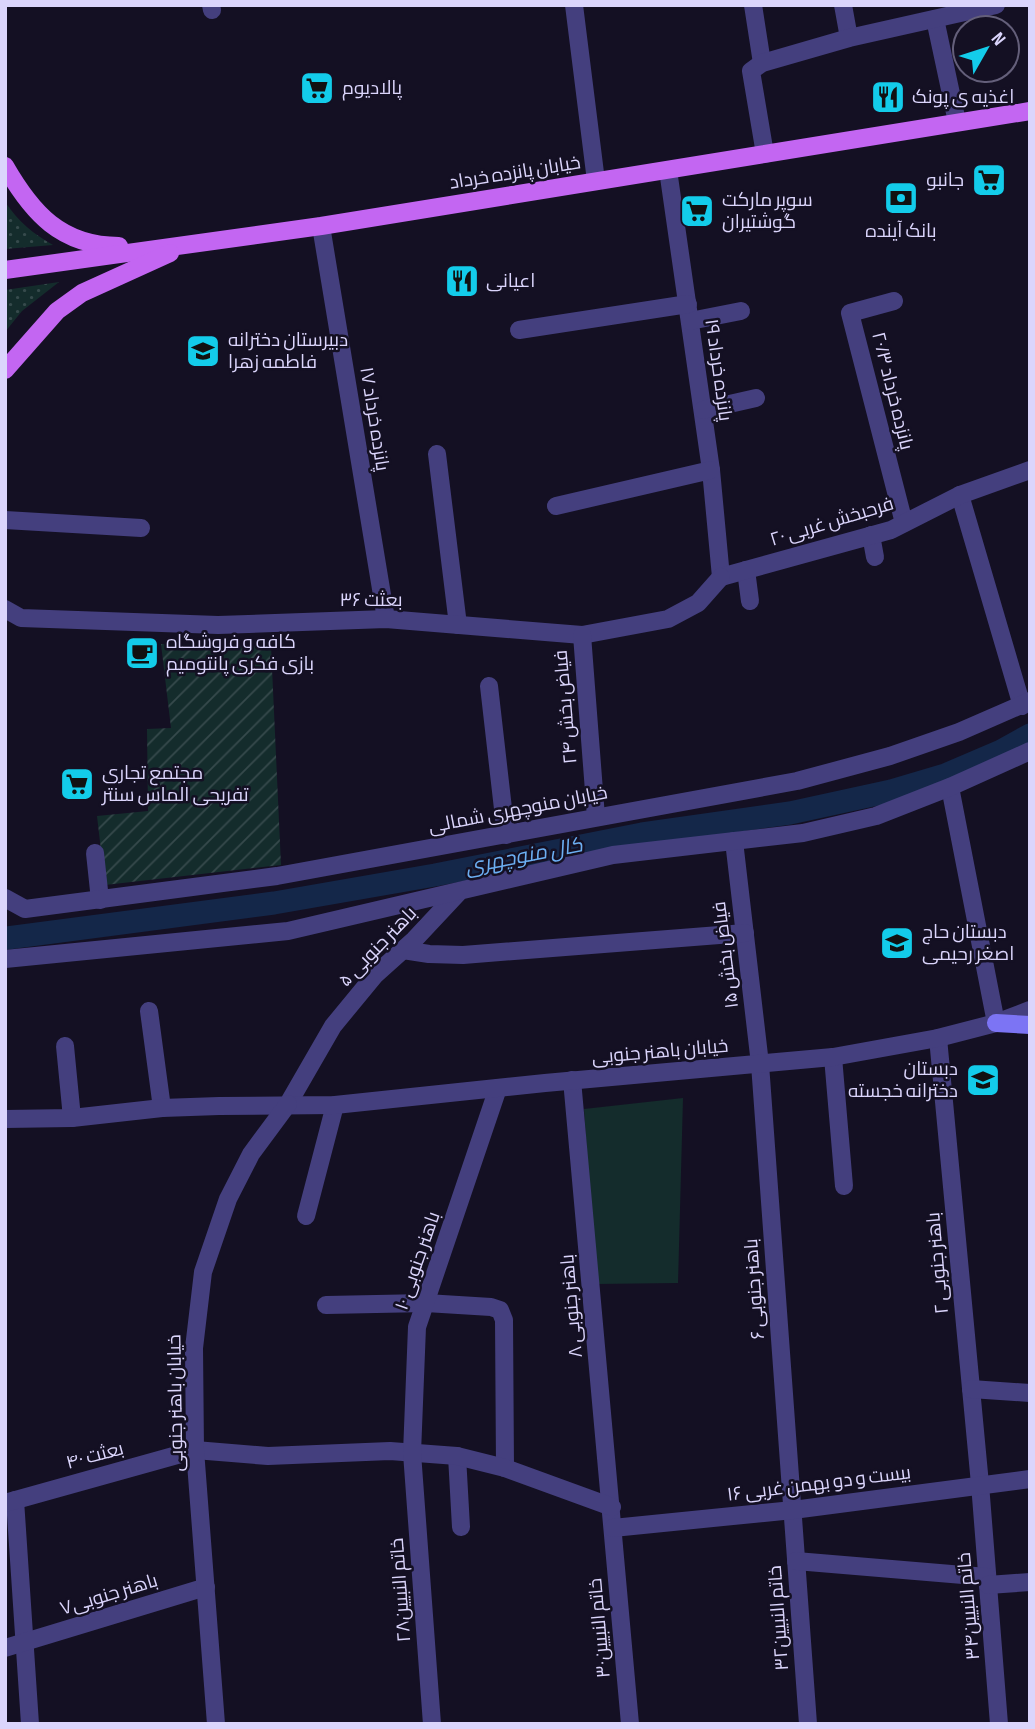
<svg xmlns="http://www.w3.org/2000/svg" width="1035" height="1729" font-family="'Sofia Sans Condensed',Cairo,sans-serif">
<defs>
<pattern id="grass-dots" width="8" height="8" patternUnits="userSpaceOnUse" patternTransform="scale(1.75)"><rect width="8" height="8" fill="#142c2c"/><path d="M2 2h.1M6 6h.1" fill="none" stroke="#364a4c" stroke-width="1.8" stroke-linecap="round"/></pattern>
<pattern id="garden-furrows" width="10" height="10" patternUnits="userSpaceOnUse" patternTransform="scale(1.75)"><rect width="10" height="10" fill="#142c2c"/><path d="M-1 1l2-2M0 10L10 0M9 11l2-2" fill="none" stroke="#364a4c"/></pattern>
</defs>
<rect width="100%" height="100%" fill="#141023"/>
<g fill="url(#grass-dots)">
<path d="M5,202c14,20 27,31 48,43l-48,4z"/>
<polygon points="59,282 22,311 5,332 5,290"/>
</g>
<polygon fill="url(#garden-furrows)" points="161,644 271,646 281,865 105,885 97,816 148,811 147,729 171,728"/>
<polygon fill="#142c2c" points="683,1098 678,1283 596,1284 584,1109"/>
<g fill="none" stroke-linecap="round" stroke-linejoin="round">
<polyline stroke="#142749" stroke-width="23" points="7,938 274,903 435,875 642,834 790,813 891,791 945,775 1001,751 1030,735"/>
<g stroke="#443f7e" stroke-width="18">
<polyline points="211,5 212,10"/>
<polyline points="574,5 596,181"/>
<polyline points="753,5 762,63"/>
<polyline points="843,5 849,38"/>
<polyline points="935,19 957,122"/>
<polyline points="765,154 751,71 762,63 849,38 996,5"/>
<polyline points="668,170 711,470 721,577"/>
<polyline points="321,226 386,619"/>
<polyline points="894,301 850,313 904,523"/>
<polyline points="690,321 741,311"/>
<polyline points="519,330 688,304"/>
<polyline points="703,410 756,398"/>
<polyline points="437,454 458,625"/>
<polyline points="960,495 1022,706"/>
<polyline points="556,506 711,470"/>
<polyline points="5,520 141,528"/>
<polyline points="871,535 875,557"/>
<polyline points="746,570 750,601"/>
<polyline points="721,577 891,530 960,495 1030,470"/>
<polyline points="5,609 21,618 218,625 386,619 582,635 668,619 698,603 721,577"/>
<polyline points="582,635 596,817"/>
<polyline points="489,686 506,835"/>
<polyline points="950,787 996,1023"/>
<polyline points="734,841 760,1064 808,1724"/>
<polyline points="95,853 100,900"/>
<polyline points="403,950 429,954 463,955 745,933"/>
<polyline points="149,1011 162,1108"/>
<polyline points="938,1038 980,1484 999,1724"/>
<polyline points="65,1046 72,1118"/>
<polyline points="833,1057 844,1186"/>
<polyline points="572,1080 630,1724"/>
<polyline points="288,1104 333,1026 375,975 414,940 458,893"/>
<polyline points="306,1216 335,1105"/>
<polyline points="326,1305 426,1303 491,1307 500,1310 504,1320 505,1468"/>
<polyline points="971,1389 1030,1393"/>
<polyline points="457,1456 461,1527"/>
<polyline points="15,1500 30,1724"/>
<polyline points="5,1503 195,1450 268,1456 390,1451 457,1456 505,1468 612,1507"/>
<polyline points="613,1528 793,1510 1030,1479"/>
<polyline points="796,1561 987,1577"/>
<polyline points="988,1585 1030,1582"/>
<polyline points="5,1648 206,1587"/>
<polyline points="432,1724 412,1453 417,1327 498,1088"/>
</g>
<g stroke="#443f7e" stroke-width="18">
<polyline points="5,898 25,909 277,876 797,781 890,756 959,732 1030,701"/>
<polyline points="5,959 288,931 613,855 803,833 876,816 950,787 1030,751"/>
<polyline points="5,1119 72,1118 162,1108 219,1106 335,1105 545,1083 833,1057 938,1038 996,1023 1030,1010"/>
<polyline points="216,1724 195,1450 194,1348 203,1272 228,1199 251,1154 288,1104"/>
</g>
<polyline stroke="#7c74f4" stroke-width="18" points="996,1023 1030,1025"/>
<g stroke="#c366f2" stroke-width="18">
<path d="M5,166c27,47 56,80 114,80"/>
<polyline points="5,270 321,226 1030,111"/>
<polyline points="5,370 57,311 82,293 170,253"/>
</g>
</g>
<defs>
<g id="supermarket-square" transform="scale(1.75)"><rect x="-9" y="-9" width="18" height="18" rx="4" fill="#13ccea" stroke="#141023"/><path d="M-6-5.5h2.5l.6 2H6L4.5 2H-2.5L-4.4-4H-6ZM-1.5 3.2a1.3 1.3 0 1 0 .1 0ZM3 3.2a1.3 1.3 0 1 0 .1 0Z" fill="#111"/></g>
<g id="restaurant-square" transform="scale(1.75)"><rect x="-9" y="-9" width="18" height="18" rx="4" fill="#13ccea" stroke="#141023"/><path d="M-5-6h1v4h1v-4h1v4h1v-4h1v5L-1.5 .5V6h-2V.5L-5-1ZM5-6V6H3V1.5H1.5Q1.5-4 5-6Z" fill="#111"/></g>
<g id="bank-square" transform="scale(1.75)"><rect x="-9" y="-9" width="18" height="18" rx="4" fill="#13ccea" stroke="#141023"/><path d="M-6-4H6V4H-6ZM0-2.3a2.3 2.3 0 1 0 0 4.6a2.3 2.3 0 1 0 0-4.6Z" fill="#111"/></g>
<g id="school-square" transform="scale(1.75)"><rect x="-9" y="-9" width="18" height="18" rx="4" fill="#13ccea" stroke="#141023"/><path d="M0-5L7-2L0 1L-7-2ZM-4 1L0 2.5L4 1V4Q0 6-4 4Z" fill="#111"/></g>
<g id="cafe-square" transform="scale(1.75)"><rect x="-9" y="-9" width="18" height="18" rx="4" fill="#13ccea" stroke="#141023"/><path d="M-5.5-4.5H6V0H3Q3 3.5 0 3.5H-2.5Q-5.5 3.5-5.5 0ZM3-3.2v2h1.7v-2ZM-6 4.5H4V6H-6Z" fill="#111"/></g>
</defs>
<g fill-rule="evenodd">
<use href="#supermarket-square" x="317" y="88"/>
<use href="#restaurant-square" x="888" y="97"/>
<use href="#supermarket-square" x="989" y="180"/>
<use href="#bank-square" x="901" y="198"/>
<use href="#supermarket-square" x="697" y="211"/>
<use href="#restaurant-square" x="462" y="281"/>
<use href="#school-square" x="203" y="351"/>
<use href="#cafe-square" x="142" y="653"/>
<use href="#supermarket-square" x="77" y="784"/>
<use href="#school-square" x="897" y="943"/>
<use href="#school-square" x="983" y="1080"/>
</g>
<g text-anchor="middle" dominant-baseline="central" stroke-width="5" stroke-linejoin="round" paint-order="stroke">
<g font-size="19" fill="#dbd5fc" stroke="#141023" text-anchor="start">
<text x="342" y="88">پالادیوم</text>
<text x="912" y="97">اغذیه ی پونک</text>
<text x="964" y="180" text-anchor="end">جانبو</text>
<text x="722" y="200">سوپر مارکت<tspan x="722" dy="22">گوشتیران</tspan></text>
<text x="901" y="231" text-anchor="middle">بانک آینده</text>
<text x="486" y="281">اعیانی</text>
<text x="228" y="340">دبیرستان دخترانه<tspan x="228" dy="22">فاطمه زهرا</tspan></text>
<text x="166" y="642">کافه و فروشگاه<tspan x="166" dy="22">بازی فکری پانتومیم</tspan></text>
<text x="102" y="773">مجتمع تجاری<tspan x="102" dy="22">تفریحی الماس سنتر</tspan></text>
<text x="922" y="932">دبستان حاج<tspan x="922" dy="22">اصغر رحیمی</tspan></text>
<text x="958" y="1069" text-anchor="end">دبستان<tspan x="958" dy="22">دخترانه خجسته</tspan></text>
</g>
<g font-size="19" fill="#dbd5fc" stroke="#141023">
<text transform="translate(515 173) rotate(-9)">خیابان پانزده خرداد</text>
<text transform="translate(718 370) rotate(82)">پانزده خرداد ۱۹</text>
<text transform="translate(892 391) rotate(76)">پانزده خرداد ۲۰/۳</text>
<text transform="translate(374 419) rotate(81)">پانزده خرداد ۱۷</text>
<text transform="translate(832 522) rotate(-17)">فرحبخش غربی ۲۰</text>
<text x="371" y="600">بعثت ۳۶</text>
<text transform="translate(566 707) rotate(-95)">فیاض بخش ۲۴</text>
<text transform="translate(518 810) rotate(-11)">خیابان منوچهری شمالی</text>
<text transform="translate(378 947) rotate(-46)">باهنر جنوبی ۵</text>
<text transform="translate(726 955) rotate(-97)">فیاض بخش ۱۵</text>
<text transform="translate(660 1052) rotate(-5)">خیابان باهنر جنوبی</text>
<text transform="translate(418 1261) rotate(-71)">باهنر جنوبی ۱۰</text>
<text transform="translate(938 1263) rotate(-95)">باهنر جنوبی ۲</text>
<text transform="translate(755 1289) rotate(-94)">باهنر جنوبی ۶</text>
<text transform="translate(572 1306) rotate(-95)">باهنر جنوبی ۸</text>
<text transform="translate(176 1403) rotate(-91)">خیابان باهنر جنوبی</text>
<text transform="translate(95 1456) rotate(-15)">بعثت ۴۰</text>
<text transform="translate(819 1484) rotate(-7)">بیست و دو بهمن غربی ۱۶</text>
<text transform="translate(401 1590) rotate(-94)">خاتم النبیین۲۸</text>
<text transform="translate(109 1595) rotate(-17)">باهنر جنوبی۷</text>
<text transform="translate(969 1606) rotate(-95)">خاتم النبیین۳۴</text>
<text transform="translate(779 1618) rotate(-94)">خاتم النبیین۳۲</text>
<text transform="translate(600 1628) rotate(-95)">خاتم النبیین۳۰</text>
</g>
<g font-size="21" font-style="italic" fill="#6caff3" stroke="#141023">
<text transform="translate(524 856) rotate(-11)">کال منوچهری</text>
</g>
</g>
<rect width="1035" height="1729" fill="none" stroke="#dbd5fc" stroke-width="14"/>
<g transform="translate(986 49) rotate(51)"><circle r="33" fill="#141023" stroke="#645f7a" stroke-width="2"/>
<path d="M0-5L12 26L0 18L-12 26Z" fill="#13ccea"/>
<text y="-10" font-size="19" font-weight="bold" text-anchor="middle" fill="#dbd5fc">N</text>
</g>
</svg>
